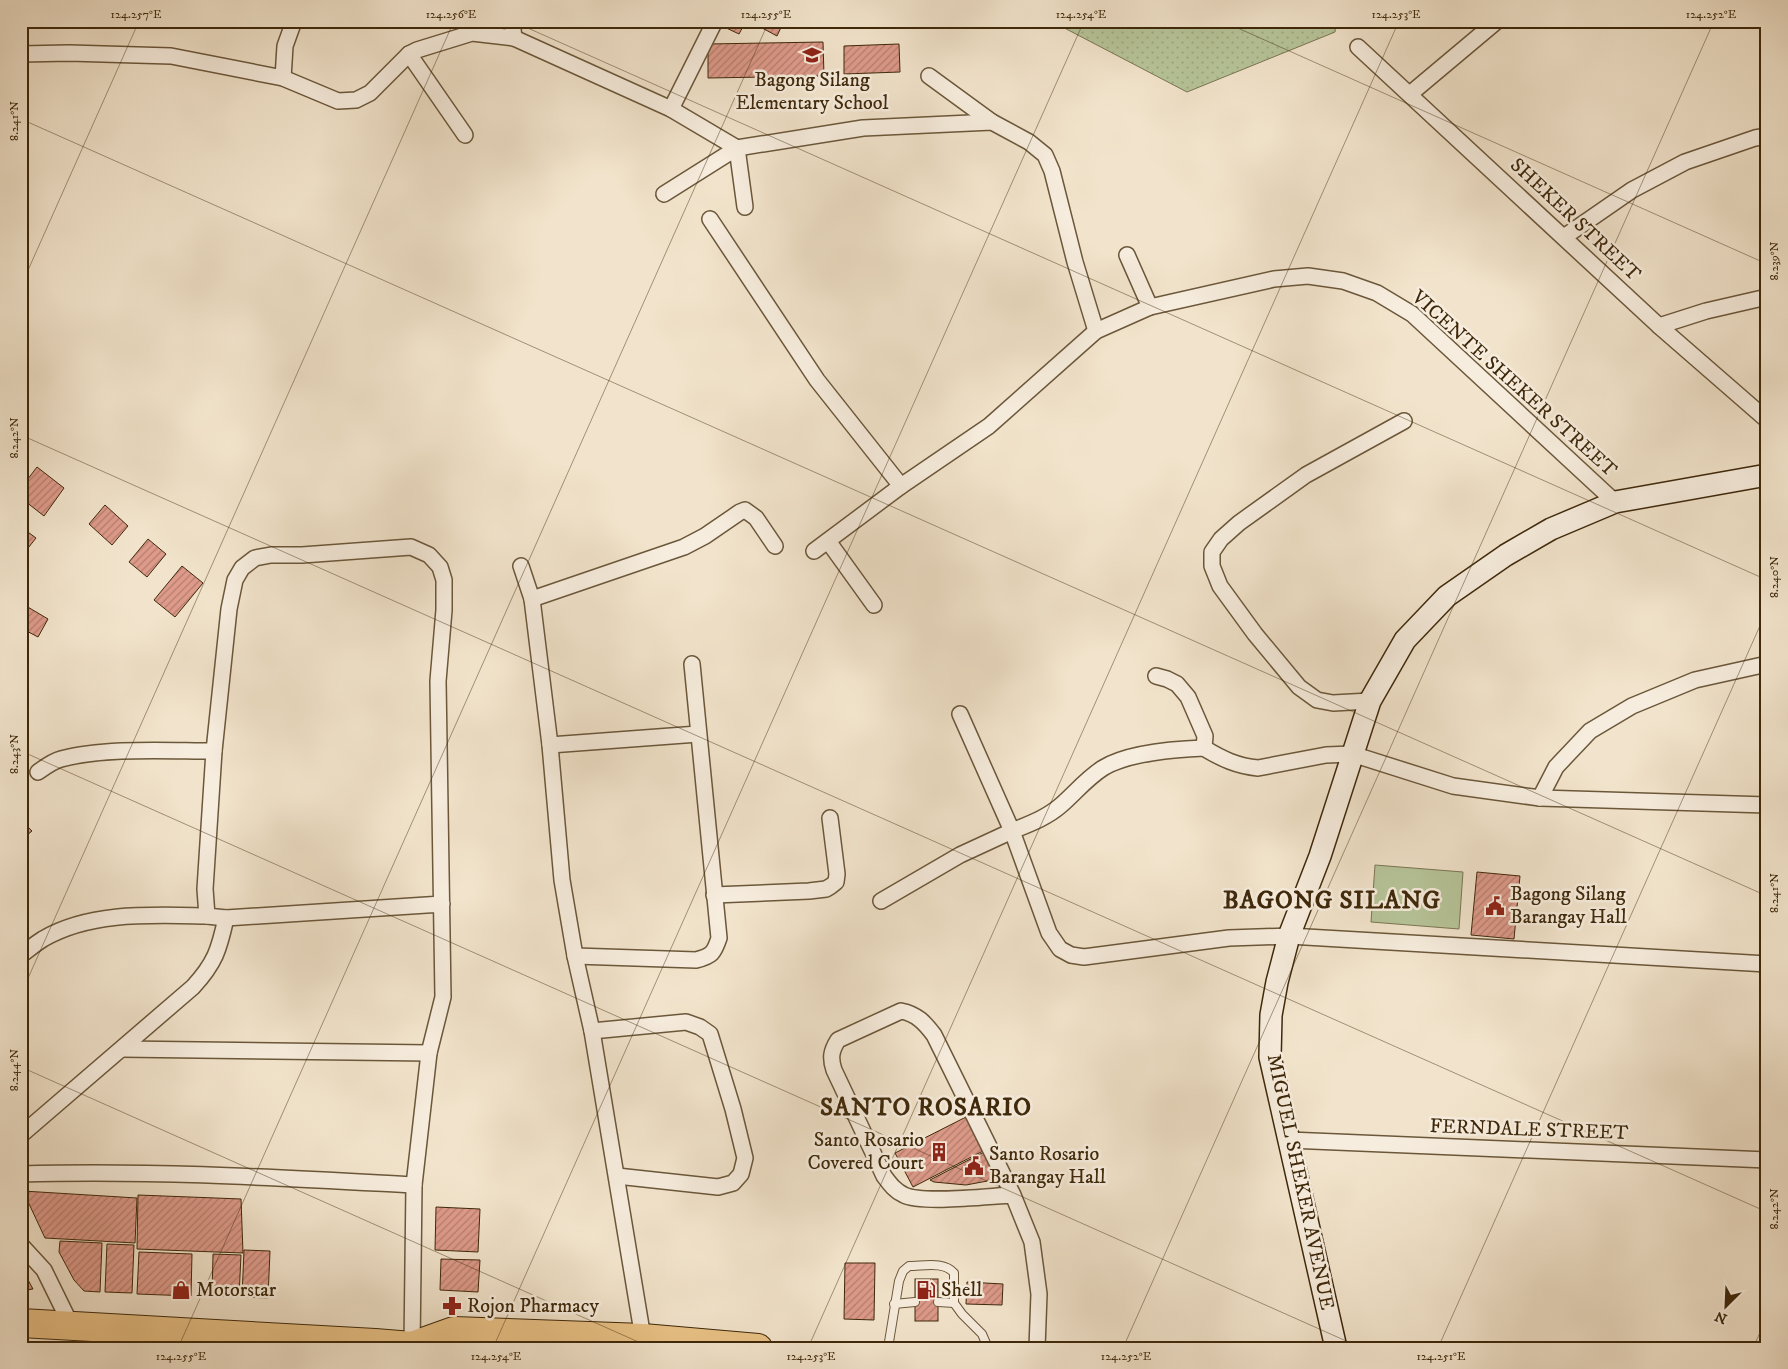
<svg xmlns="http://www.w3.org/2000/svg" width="1788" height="1369" font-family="'IM FELL DW Pica',serif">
<defs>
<pattern id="grass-dots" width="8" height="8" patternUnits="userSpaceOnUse" patternTransform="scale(1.25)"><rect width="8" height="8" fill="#b7c59a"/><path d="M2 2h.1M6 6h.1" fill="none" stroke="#9ea983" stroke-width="1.8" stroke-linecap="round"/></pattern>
<pattern id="building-hatch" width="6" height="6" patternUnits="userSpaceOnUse" patternTransform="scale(1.25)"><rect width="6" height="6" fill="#de9a8a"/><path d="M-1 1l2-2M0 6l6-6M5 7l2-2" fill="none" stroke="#b57e6f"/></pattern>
</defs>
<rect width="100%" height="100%" fill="#f2e4cc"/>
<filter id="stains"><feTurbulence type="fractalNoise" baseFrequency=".004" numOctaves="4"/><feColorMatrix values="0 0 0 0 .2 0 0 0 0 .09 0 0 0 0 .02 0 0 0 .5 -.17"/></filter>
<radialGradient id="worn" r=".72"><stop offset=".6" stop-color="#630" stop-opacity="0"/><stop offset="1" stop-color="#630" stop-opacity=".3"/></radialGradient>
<polygon fill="url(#grass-dots)" stroke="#7a7652" points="1051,21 1336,21 1335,32 1187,92"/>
<polygon fill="#b7c59a" stroke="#7a7652" points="1375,865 1463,872 1459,929 1371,922"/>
<g fill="url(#building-hatch)" stroke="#3e280a">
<polygon points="722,21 746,21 739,34 720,25"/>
<polygon points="752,21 784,21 777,36 751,22"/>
<polygon points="823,42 824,76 708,78 708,44"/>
<polygon points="899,44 900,72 844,74 844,46"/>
<polygon points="37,467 64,488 44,516 21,498 21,488"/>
<polygon points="105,505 128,526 112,545 89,524"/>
<polygon points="21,527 36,538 21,557"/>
<polygon points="148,539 166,554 147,577 129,562"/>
<polygon points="182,566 203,583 175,617 154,600"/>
<polygon points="21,603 48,619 38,637 21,628"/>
<polygon points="21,820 32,831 21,840"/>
<polygon points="1477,872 1520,876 1514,939 1471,935"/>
<polygon points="966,1117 983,1151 913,1187 895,1153"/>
<polygon points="984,1152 998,1179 966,1185 934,1182 930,1180"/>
<polygon points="23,1191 137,1198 135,1243 45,1238"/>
<polygon points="138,1195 241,1199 243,1253 137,1249"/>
<polygon points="436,1207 480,1209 478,1252 435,1250"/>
<polygon points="60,1241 102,1243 100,1292 84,1291 74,1280 59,1252"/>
<polygon points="107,1244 134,1245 132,1293 105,1292"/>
<polygon points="244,1250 270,1251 268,1298 242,1297"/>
<polygon points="139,1252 192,1254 191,1296 137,1294"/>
<polygon points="213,1254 241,1255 239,1297 212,1296"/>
<polygon points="441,1259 480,1260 478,1292 440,1290"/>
<polygon points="845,1263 875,1263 874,1320 844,1319"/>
<polygon points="21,1267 33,1289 21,1291"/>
<rect x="915" y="1279" width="23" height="42"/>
<polygon points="967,1282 1003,1284 1002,1305 966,1304"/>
</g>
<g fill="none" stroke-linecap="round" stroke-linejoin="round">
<g stroke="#6b573a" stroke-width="10">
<g id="lane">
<polyline points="938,1302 954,1303"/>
<polyline points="894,1304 915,1302"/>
<path d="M888,1348l11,-67 4,-10 6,-5c15,0 35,-5 45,7v30l8,11 20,20 6,14"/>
</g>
</g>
<g stroke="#6b573a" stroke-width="18">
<g id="street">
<polyline points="512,21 514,38"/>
<polyline points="1358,47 1659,326 1767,420"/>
<polyline points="21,54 69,53 171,56 283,78 338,101 356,100 370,93 409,54 417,50 472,33 514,38 671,109 737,148 863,128 992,122 1029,142 1045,155 1052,171 1075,262 1096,331"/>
<polyline points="409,54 465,135"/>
<polyline points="929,76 992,122"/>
<polyline points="283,78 285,46 294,21"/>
<polyline points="1410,94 1497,21"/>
<polyline points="671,109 715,21"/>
<polyline points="664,194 737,148 745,207"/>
<polyline points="710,219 817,380 901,486"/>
<polyline points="1564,237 1632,190 1685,162 1755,138 1767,136"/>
<polyline points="1127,255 1150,307"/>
<polyline points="1659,326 1706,311 1767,297"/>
<polyline points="828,541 874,605"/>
<polyline points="814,551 901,486 989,426 1096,331 1150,307 1274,279 1308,276 1343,281 1377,293 1412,314 1615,502"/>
<polyline points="521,566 532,599 550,745 562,880 575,956 592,1031 643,1338"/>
<polyline points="532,599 684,547 705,536 740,512 745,510 756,518 775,546"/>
<path d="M1156,676l11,3 10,5 11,13 17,39 -1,12c18,11 33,18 54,20l68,-13 26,-1 101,32 87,12 227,7"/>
<polyline points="1370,701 1333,703 1317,700 1299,687 1255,634 1220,586 1212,566 1212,552 1221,539 1239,523 1306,475 1404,421"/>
<path d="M960,714l52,117c17,-7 34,-13 48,-25 14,-12 27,-28 43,-38 24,-15 73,-19 101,-20"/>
<polyline points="550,745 698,734"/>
<path d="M38,772c7,-5 15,-11 23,-13 44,-12 107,-8 153,-8"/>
<polyline points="1540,798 1556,767 1590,731 1632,706 1695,680 1767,664"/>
<polyline points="714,895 809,891 826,889 831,886 836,882 837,874 830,818"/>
<polyline points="881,901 960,855 1012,831 1049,933 1060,949 1071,955 1084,957 1229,938 1289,936 1767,964"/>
<path d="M21,955c7,-5 14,-11 22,-16 48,-28 110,-24 164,-23"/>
<path d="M575,956l121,4c16,-4 18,-7 23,-22l-27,-274"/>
<polyline points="592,1031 686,1022 700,1027 710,1034 733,1109 745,1158 741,1174 733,1183 718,1187 617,1176"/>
<polyline points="122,1049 429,1053"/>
<path d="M21,1135l172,-148c22,-24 26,-37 33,-69"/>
<polyline points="1289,1140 1767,1160"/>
<path d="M21,1174c132,-4 262,4 393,11"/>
<path d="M1013,1195c-23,1 -91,9 -109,0 -9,-4 -14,-11 -20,-19l-50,-106c-4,-12 -3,-19 4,-30l63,-29c16,3 24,12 33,24l79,160 19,47 7,52 -2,54"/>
<polyline points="21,1245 44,1270 71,1325"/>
<polyline points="412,1346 414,1185 429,1053 443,997 438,681 444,610 444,580 440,567 429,555 411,547 302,555 271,555 255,558 242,568 235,580 229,609 214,751 205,889 207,916 226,918 442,904"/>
</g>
</g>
<g stroke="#3e280a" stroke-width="24">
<polyline id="secondary" points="1336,1348 1270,1057 1271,1015 1277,982 1289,936 1320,856 1370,701 1405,640 1447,596 1506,555 1551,529 1615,502 1767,475"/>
</g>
<g stroke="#3e280a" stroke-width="30">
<g id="highway">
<polyline points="21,1323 375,1343 412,1346 418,1348"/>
<polyline points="412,1346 454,1331 643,1338 758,1348"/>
</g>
</g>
<use href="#lane" stroke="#f7edde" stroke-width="8"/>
<use href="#street" stroke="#f7edde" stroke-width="15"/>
<use href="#secondary" stroke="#f7edde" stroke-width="21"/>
<use href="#highway" stroke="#e9c286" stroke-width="28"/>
</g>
<path fill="none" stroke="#3e280a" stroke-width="1" stroke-opacity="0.45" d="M512,21l1255,559M1222,21l545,243M21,119l1746,777M21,286l118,-265M21,435l1746,777M21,751l1341,597M21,994l433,-973M21,1067l631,281M178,1348l591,-1327M493,1348l591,-1327M808,1348l591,-1327M1123,1348l591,-1327M1438,1348l329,-738M1753,1348l14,-31"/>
<defs>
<g id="school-bare" transform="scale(1.5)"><path d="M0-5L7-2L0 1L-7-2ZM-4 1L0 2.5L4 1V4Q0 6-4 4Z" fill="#8f2418" stroke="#f7edde" stroke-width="2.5" paint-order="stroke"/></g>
<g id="civic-bare" transform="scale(1.5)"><path d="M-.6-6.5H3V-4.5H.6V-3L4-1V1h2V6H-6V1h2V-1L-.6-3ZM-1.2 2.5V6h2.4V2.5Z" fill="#8f2418" stroke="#f7edde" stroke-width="2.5" paint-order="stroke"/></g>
<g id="building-bare" transform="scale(1.5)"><path d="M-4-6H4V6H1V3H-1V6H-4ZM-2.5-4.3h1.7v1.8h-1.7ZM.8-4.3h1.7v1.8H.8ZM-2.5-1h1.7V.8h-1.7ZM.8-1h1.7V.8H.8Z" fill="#8f2418" stroke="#f7edde" stroke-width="2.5" paint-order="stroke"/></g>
<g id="shop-bare" transform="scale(1.5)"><path d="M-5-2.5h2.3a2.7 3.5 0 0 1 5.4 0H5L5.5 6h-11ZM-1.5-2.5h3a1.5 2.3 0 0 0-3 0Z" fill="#8f2418" stroke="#f7edde" stroke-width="2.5" paint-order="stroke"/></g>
<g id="fuel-bare" transform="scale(1.5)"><path d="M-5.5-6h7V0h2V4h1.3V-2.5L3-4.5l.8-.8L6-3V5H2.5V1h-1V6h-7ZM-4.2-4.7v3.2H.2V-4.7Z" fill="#8f2418" stroke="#f7edde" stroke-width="2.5" paint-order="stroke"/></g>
<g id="pharmacy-bare" transform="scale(1.5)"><path d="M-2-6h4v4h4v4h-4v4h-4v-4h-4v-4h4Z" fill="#8f2418" stroke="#f7edde" stroke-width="2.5" paint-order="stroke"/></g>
</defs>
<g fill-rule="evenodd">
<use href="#school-bare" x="812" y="55"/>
<use href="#civic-bare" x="1495" y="906"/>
<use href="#building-bare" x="939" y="1152"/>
<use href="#civic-bare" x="974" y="1166"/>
<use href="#shop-bare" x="181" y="1290"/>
<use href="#fuel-bare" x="926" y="1290"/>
<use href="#pharmacy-bare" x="452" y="1306"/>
</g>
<g text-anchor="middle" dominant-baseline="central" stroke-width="5" stroke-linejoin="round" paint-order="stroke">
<g font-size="20" fill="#3e280a" stroke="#f7edde" text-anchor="start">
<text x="812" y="80" text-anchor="middle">Bagong Silang<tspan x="812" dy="23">Elementary School</tspan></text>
<text x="1510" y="894">Bagong Silang<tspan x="1510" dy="23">Barangay Hall</tspan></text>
<text x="924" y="1140" text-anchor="end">Santo Rosario<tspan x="924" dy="23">Covered Court</tspan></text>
<text x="989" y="1154">Santo Rosario<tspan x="989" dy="23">Barangay Hall</tspan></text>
<text x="196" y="1290">Motorstar</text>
<text x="941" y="1290">Shell</text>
<text x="467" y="1306">Rojon Pharmacy</text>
</g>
<g font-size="20" fill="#3e280a" stroke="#f7edde">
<text transform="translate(1575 220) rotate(43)">SHEKER STREET</text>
<text transform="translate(1514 384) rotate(42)">VICENTE SHEKER STREET</text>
<text transform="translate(1529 1130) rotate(2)">FERNDALE STREET</text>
<text transform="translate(1300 1182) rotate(78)">MIGUEL SHEKER AVENUE</text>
</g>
<g font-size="25" font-weight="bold" letter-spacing="1" fill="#3e280a" stroke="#f7edde">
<text x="1332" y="900">BAGONG SILANG</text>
<text x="926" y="1107">SANTO ROSARIO</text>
</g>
</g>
<rect width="1788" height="1369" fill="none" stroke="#f2e4cc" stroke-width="55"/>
<g transform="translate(1726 1306) rotate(204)" stroke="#f7edde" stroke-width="4" paint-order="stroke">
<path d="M0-4L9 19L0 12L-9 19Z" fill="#3e280a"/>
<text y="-8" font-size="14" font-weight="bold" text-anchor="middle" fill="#3e280a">N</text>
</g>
<rect x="28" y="28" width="1732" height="1314" fill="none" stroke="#3e280a" stroke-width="2"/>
<g font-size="12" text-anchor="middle" fill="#3e280a">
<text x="136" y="18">124.257°E</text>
<text x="451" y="18">124.256°E</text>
<text x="766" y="18">124.255°E</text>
<text x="1081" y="18">124.254°E</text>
<text x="1396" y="18">124.253°E</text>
<text x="1711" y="18">124.252°E</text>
<text transform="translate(14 121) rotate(-90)" y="4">8.241°N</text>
<text transform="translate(1774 261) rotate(-90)" y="4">8.239°N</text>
<text transform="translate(14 438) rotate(-90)" y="4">8.242°N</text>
<text transform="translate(1774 577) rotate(-90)" y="4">8.240°N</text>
<text transform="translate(14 754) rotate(-90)" y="4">8.243°N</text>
<text transform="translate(1774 893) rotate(-90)" y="4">8.241°N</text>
<text transform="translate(14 1070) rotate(-90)" y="4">8.244°N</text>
<text transform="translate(1774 1209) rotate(-90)" y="4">8.242°N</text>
<text x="181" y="1360">124.255°E</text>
<text x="496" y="1360">124.254°E</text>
<text x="811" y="1360">124.253°E</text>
<text x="1126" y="1360">124.252°E</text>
<text x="1441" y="1360">124.251°E</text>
</g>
<rect width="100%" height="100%" filter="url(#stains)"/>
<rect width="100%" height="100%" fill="url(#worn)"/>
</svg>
